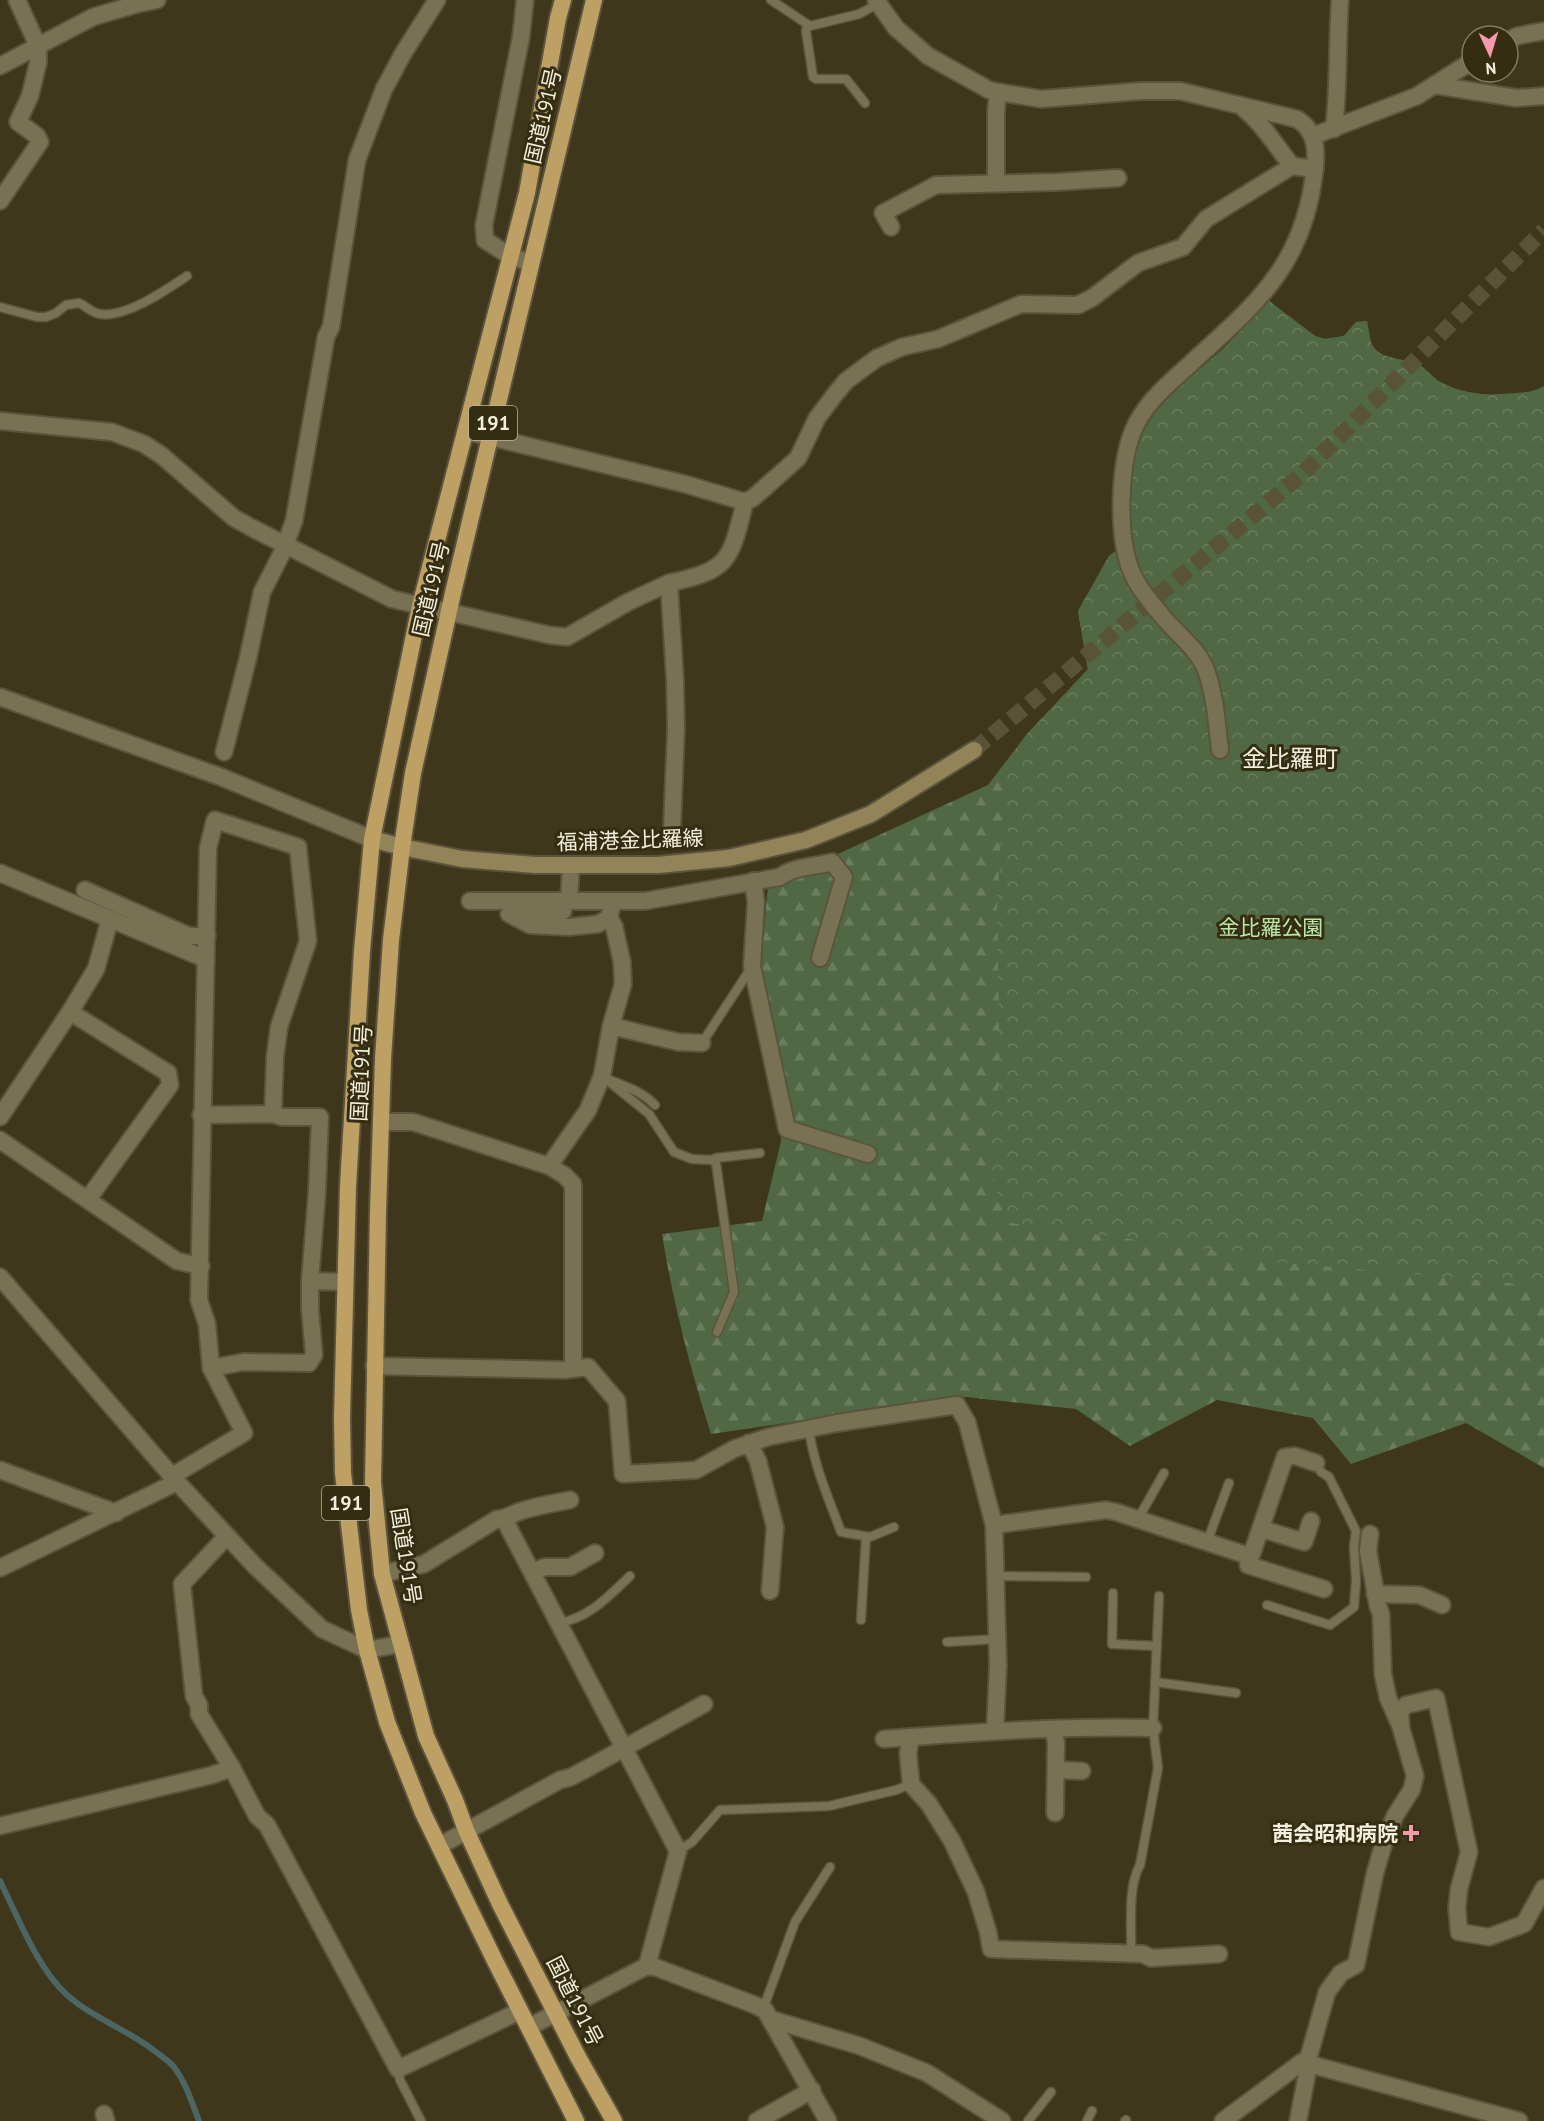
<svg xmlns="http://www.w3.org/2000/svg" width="1544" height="2121" font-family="'PT Sans','Noto Sans JP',sans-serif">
<defs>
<pattern id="forest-firs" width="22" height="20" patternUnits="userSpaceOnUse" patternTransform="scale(1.5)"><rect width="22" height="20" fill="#506844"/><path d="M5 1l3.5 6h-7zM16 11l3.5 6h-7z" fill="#6a7e5f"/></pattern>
<pattern id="park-crowns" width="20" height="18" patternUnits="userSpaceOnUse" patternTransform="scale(1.5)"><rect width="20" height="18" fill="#506844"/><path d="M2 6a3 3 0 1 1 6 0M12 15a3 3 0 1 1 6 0" fill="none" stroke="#6a7e5f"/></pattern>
</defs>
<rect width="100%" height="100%" fill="#3e371b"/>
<path fill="url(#forest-firs)" d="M1269,301l46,35 10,3 19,-3 12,-14 11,-1c5,30 5,32 35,39 6,1 13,2 18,5 6,4 11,11 17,15 24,17 83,20 107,6v1082l-78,-45 -115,41 -38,-46 -96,-18 -87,46 -54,-37 -110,-12 -255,37c-21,-66 -38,-131 -49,-200l100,-13 19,-80 -20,-181 7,-74 220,-101 39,-51 61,-64 -10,-59 31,-55 22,-16 -1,-42 13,-66 13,-21 19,-20 50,-44z"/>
<path fill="url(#park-crowns)" d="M1269,301l46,35 10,3 19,-3 12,-14 11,-1 4,24 10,10 38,9 19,17 22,10 27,4 57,-4v895l-290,-26 -43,-10 -201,-27 -15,-36 -7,-41 2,-24 10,-41 -3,-171 8,-146 22,-30 61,-65 -10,-58 31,-55 22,-16c-1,-27 -4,-61 4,-88 14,-45 55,-73 89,-104 16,-15 30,-31 45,-47z"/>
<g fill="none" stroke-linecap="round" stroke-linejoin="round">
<path stroke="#4c6664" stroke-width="6" d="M0,1881c18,36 37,87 67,114 27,24 62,35 89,57 6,5 13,9 18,15 12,16 18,36 25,54"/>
<polyline stroke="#595338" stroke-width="16" stroke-dasharray="16 8" stroke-linecap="butt" points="974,750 1300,476 1544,230"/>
<g stroke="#5b543c" stroke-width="11">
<g id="service">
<polyline points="771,0 810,26 859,14 878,4"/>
<polyline points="807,24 806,31 813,77 816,79 846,79 865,103"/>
<path d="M0,307l37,10h9l10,-4 10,-8 13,-2c7,3 13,10 21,11 26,4 66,-24 87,-38"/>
<polyline points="702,1043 751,968"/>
<polyline points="602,1076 649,1114 674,1152 692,1159 712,1160 716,1163 734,1292 717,1332"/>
<path d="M610,1080c17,7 33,12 45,25"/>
<polyline points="712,1160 716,1158 760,1153"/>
<path d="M809,1428c4,36 20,71 32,104l29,5 24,-10"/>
<polyline points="1138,1519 1164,1473"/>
<polyline points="1207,1542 1229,1483"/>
<polyline points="995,1576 1086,1577"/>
<polyline points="1113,1593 1112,1644 1157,1646"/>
<polyline points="1267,1605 1330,1625 1354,1607 1356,1581 1354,1546 1356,1531 1329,1477 1321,1472 1316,1463"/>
<polyline points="861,1620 866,1537"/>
<path d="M558,1623c30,-4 51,-27 72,-47"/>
<polyline points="947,1642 998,1639"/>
<polyline points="1155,1682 1236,1693"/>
<polyline points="678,1851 692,1842 720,1810 829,1806 896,1790 911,1784"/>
<path d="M1131,1954c1,-25 -4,-67 9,-89l18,-97 -5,-40 6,-132"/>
<polyline points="763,2009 795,1922 830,1867"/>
<polyline points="398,2069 400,2080 421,2121"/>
<polyline points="1028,2121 1051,2092"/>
<polyline points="1087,2121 1092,2111"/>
<polyline points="1125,2121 1126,2120"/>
</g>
</g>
<g stroke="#5b543c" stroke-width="20">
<g id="minor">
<polyline points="525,0 521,37 484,225 485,240 510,256 531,263"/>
<path d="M876,0l20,28 32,28 61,34 9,2 43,7 100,-8h39l117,28c21,13 20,34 17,56 -12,94 -60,130 -126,191 -21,19 -44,38 -55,65 -15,36 -17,116 3,150 7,13 18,25 27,36 14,17 35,32 43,53 9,25 11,54 14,80"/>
<polyline points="1508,41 1517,36 1544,31"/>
<polyline points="1434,85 1516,98 1544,96"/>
<path d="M1245,110c16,11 33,39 47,56"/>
<path d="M1334,129c5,-43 3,-86 6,-129"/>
<polyline points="1313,136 1417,96 1472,61"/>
<polyline points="996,183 996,111 998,92"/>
<polyline points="0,201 40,142 37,136 18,122 30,96 38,63 38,46 17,0"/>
<polyline points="891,227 883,213 936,185 1057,182 1118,178"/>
<polyline points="0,421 112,432 144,444 161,455 234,518 254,529 392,599 549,635 567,637 628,602 669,583"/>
<polyline points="466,431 685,484 745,502"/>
<polyline points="224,752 248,658 262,592 283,551 294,521 326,337 331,327 357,160 384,89 404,52 437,0"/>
<path d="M672,829l4,-101 -1,-48 -6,-97c62,-13 61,-23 76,-81l8,-4 45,-40 19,-40 19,-25 10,-12 31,-23 25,-11 36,-8 83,-35 57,1 14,-7 46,-35 45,-16 23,-28 86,-53 23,3"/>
<polyline points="0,873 206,959"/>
<polyline points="753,881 756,902 752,966 787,1129 868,1154"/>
<polyline points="85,890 189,936 207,936"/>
<polyline points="569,900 571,865"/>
<path d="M470,901h175l135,-24c14,-11 35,-10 52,-15l12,15 -24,81"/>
<polyline points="509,914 530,925 569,927 598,924 609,918 612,906"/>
<polyline points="514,914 555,913 563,911 564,901"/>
<polyline points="70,1012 168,1073 170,1085 88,1199"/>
<polyline points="611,1026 678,1042 702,1043"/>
<polyline points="201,1115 273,1114 282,1117 320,1117 317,1192 310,1281"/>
<polyline points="0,1117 70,1012 96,969 110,919"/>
<polyline points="381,1122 413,1122 549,1166 564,1175 573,1184 573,1368"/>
<polyline points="0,1140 177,1261 201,1266"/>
<polyline points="549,1166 588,1110 602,1076 611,1026 623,984 622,962 614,926 609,917"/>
<polyline points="0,1277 177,1482 255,1566 322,1629 367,1650 400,1644"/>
<polyline points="374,1366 564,1370 588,1367 617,1401 623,1474 696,1470 734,1449 768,1437 837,1423 957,1405 967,1422 994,1525 998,1666 995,1731"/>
<polyline points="211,1368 243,1362 309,1363 314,1355 310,1309 310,1281 345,1282"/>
<polyline points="749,1443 758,1461 775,1527 770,1591"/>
<polyline points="1316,1463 1295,1456 1285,1457 1248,1565 1324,1589"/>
<polyline points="0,1470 116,1513"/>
<polyline points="172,1476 244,1433 211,1368 207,1324 199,1300 208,848 215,820 298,847 308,941 279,1027 275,1057 273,1114"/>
<polyline points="504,1519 678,1851 647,1966"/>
<polyline points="994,1525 1106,1510 1116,1512 1243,1554 1251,1555"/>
<polyline points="1262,1529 1304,1542 1311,1521"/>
<polyline points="1370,1534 1368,1551 1378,1606 1381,1614 1383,1674 1388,1698 1400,1725"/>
<polyline points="227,1536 182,1584 194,1696 199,1705 199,1714 232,1768 257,1816 267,1825 398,2069 520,2011"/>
<polyline points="0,1568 177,1482"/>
<polyline points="532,1572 545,1567 570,1567 595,1553"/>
<path d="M382,1574l42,-10 73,-45c9,0 15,-5 24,-8 16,-5 32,-8 49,-11"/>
<polyline points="1375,1594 1419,1595 1442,1605"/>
<polyline points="1053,1729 1056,1742 1055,1813"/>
<polyline points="911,1737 908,1753 911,1784 929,1804 952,1841 976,1892 988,1932 991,1949 1143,1954 1151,1958 1219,1954"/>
<path d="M884,1739c90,-7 179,-13 269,-11"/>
<polyline points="1056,1770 1082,1771"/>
<polyline points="0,1826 212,1775 232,1768"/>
<polyline points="439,1846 560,1780 571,1777 588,1768 704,1704"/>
<polyline points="770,2019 860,2046 927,2073 1002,2121"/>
<polyline points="529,2027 647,1966 655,1967 755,2005 765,2010 828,2121"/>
<polyline points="104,2114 106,2121"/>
<polyline points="757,2121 812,2090"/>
<polyline points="1223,2121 1302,2062 1519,2121"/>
<polyline points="1298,2121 1307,2074 1307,2063 1327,1992 1341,1973 1356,1965 1375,1873 1383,1846 1395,1816 1412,1789 1415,1776 1401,1728 1400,1712 1406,1705 1436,1698 1469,1852 1459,1889 1457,1908 1459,1932 1489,1937 1524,1924 1544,1888"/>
</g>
</g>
<g stroke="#5b543c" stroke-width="20">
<g id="tertiary">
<polyline points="0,66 93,17 137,4 157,0"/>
<polyline points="0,697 221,777 372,839"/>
</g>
</g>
<g stroke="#5b543c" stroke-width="20">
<polyline id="secondary" points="372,839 402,847 462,859 535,865 658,865 729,858 806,840 871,814 974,750"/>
</g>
<g stroke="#5b543c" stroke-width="20">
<g id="trunk">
<polyline points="563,0 558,18 527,193 420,606 372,839 362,951 348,1186 342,1418 343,1473 359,1610 367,1650 387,1722 423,1813 495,1961 576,2121"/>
<polyline points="594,0 453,593 413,773 402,847 391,940 383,1059 378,1212 373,1482 382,1574 426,1736 455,1800 466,1830 500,1904 578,2057 614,2121"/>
</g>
</g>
<use href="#service" stroke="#797153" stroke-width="8"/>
<use href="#minor" stroke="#797153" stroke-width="16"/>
<use href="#tertiary" stroke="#797153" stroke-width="16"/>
<use href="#secondary" stroke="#938359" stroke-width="16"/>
<use href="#trunk" stroke="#bea064" stroke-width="16"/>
</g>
<path fill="#f39aab" stroke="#342d11" stroke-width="2" d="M1408 1824h6v6h6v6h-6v6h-6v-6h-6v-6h6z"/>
<g text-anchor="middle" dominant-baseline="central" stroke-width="6" stroke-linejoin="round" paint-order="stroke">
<g fill="#342d11" stroke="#bab5a0" stroke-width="1.5">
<rect x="469" y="406" width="48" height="34" rx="4.5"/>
<rect x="322" y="1486" width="48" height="34" rx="4.5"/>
</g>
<g font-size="20" font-weight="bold" fill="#f3efde">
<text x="493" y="423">191</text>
<text x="346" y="1503">191</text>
</g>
<g font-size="21" fill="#f3efde" stroke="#342d11">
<text transform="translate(543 116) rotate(-77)">国道191号</text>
<text transform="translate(431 589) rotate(-77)">国道191号</text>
<text transform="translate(630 840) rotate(-2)">福浦港金比羅線</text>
<text transform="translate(361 1073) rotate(-87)">国道191号</text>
<text transform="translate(406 1556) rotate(81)">国道191号</text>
<text transform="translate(575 2001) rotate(63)">国道191号</text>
</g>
<g font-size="21" fill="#bce8a6" stroke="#342d11">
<text x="1271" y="927">金比羅公園</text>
</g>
<g font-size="21" font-weight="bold" fill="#f3efde" stroke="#342d11" text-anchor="end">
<text x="1398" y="1833">茜会昭和病院</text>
</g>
<g font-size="24" fill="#f3efde" stroke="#342d11">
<text x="1290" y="758">金比羅町</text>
</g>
</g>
<g transform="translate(1490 54) rotate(176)"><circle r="28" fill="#342d11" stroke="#807b63" stroke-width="1.5"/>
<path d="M0-4.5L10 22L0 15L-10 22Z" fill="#f39aab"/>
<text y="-9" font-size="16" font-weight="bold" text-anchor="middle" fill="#f3efde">N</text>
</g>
</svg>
